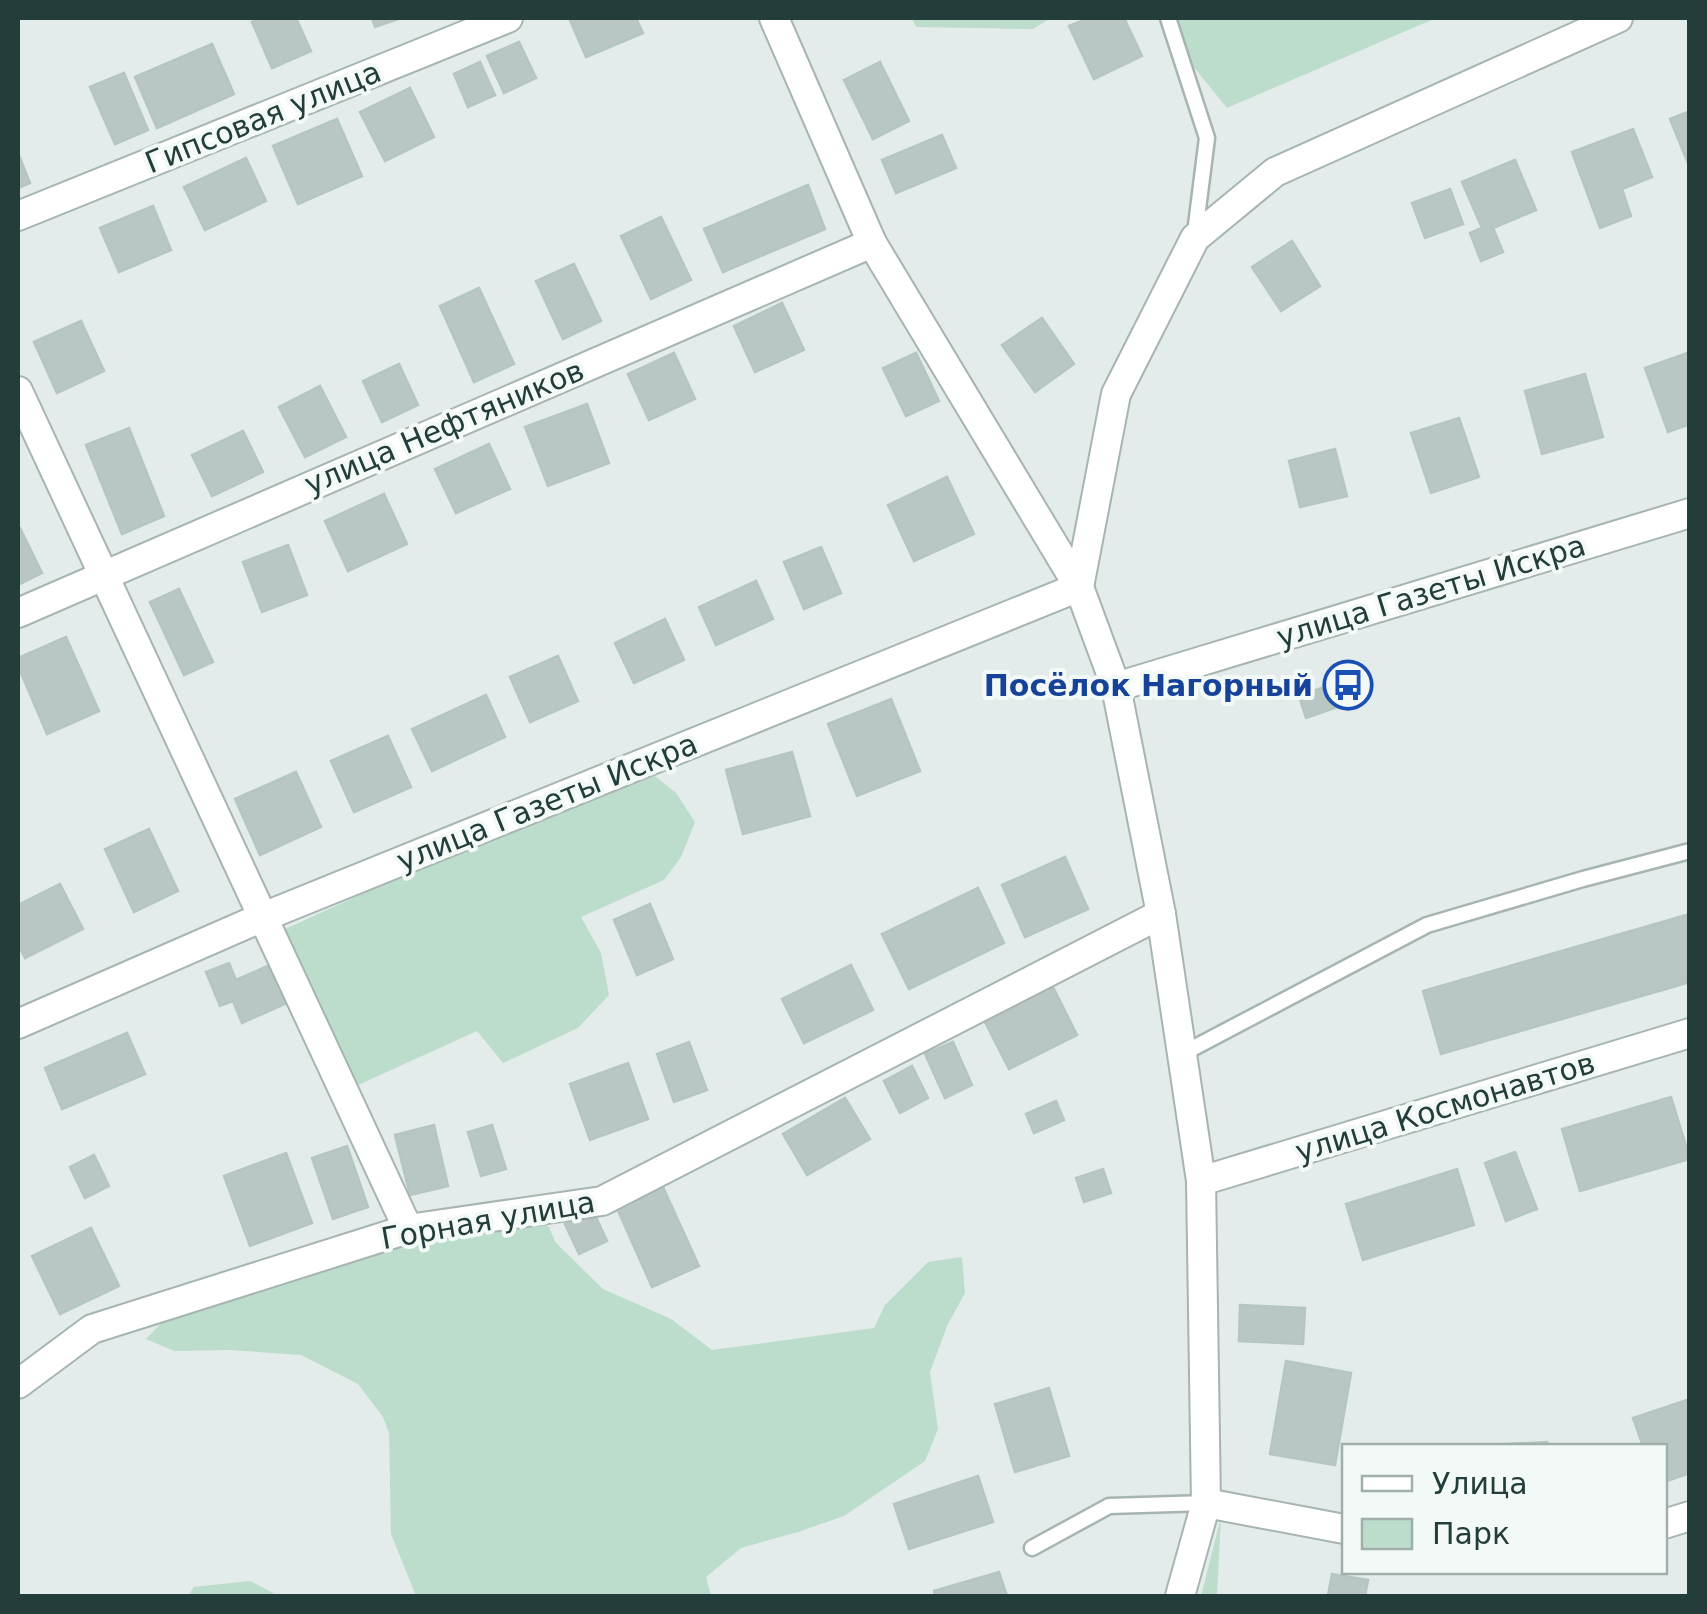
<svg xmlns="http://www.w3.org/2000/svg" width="1707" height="1614" font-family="'DejaVu Sans',sans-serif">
<rect width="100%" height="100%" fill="#e3ecea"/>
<g fill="#bcddcb">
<polygon points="912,18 1051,18 1033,29 916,27"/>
<polygon points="1159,18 1436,18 1227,108 1175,44"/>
<path d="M655,776l21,17 19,29 -14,35 -17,23 -83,37 20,36 8,42 -31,33 -75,35 -26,-32 -121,55 -75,-155c99,-46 199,-91 302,-129 24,-9 47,-18 72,-26z"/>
<polygon points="543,1215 556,1243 603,1289 671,1319 712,1350 874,1328 885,1305 928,1262 962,1257 965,1293 947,1326 930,1372 938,1429 925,1461 844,1516 798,1532 741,1548 706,1577 711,1596 416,1596 391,1534 389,1433 383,1417 358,1384 301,1355 231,1350 174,1351 146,1339 168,1316 415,1241"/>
<polygon points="1221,1517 1217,1596 1201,1596"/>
<polygon points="250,1581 279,1596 188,1596 194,1587"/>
</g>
<g fill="#b8c7c4" stroke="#b5c6c2" stroke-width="2.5">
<polygon points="263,18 296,18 311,51 272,68 252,22"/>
<polygon points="372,18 401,18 375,27"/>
<polygon points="577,18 636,18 643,33 586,57 570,20"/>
<polygon points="1089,18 1124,18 1142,56 1094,79 1069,26"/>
<polygon points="519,42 536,78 504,93 487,56"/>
<polygon points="212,44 234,94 157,128 135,77"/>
<polygon points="480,62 495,95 468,107 454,74"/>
<polygon points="880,62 909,121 873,139 844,80"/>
<polygon points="124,73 148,130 115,144 90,87"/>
<polygon points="410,88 434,137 385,161 360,112"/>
<polygon points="1690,111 1690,168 1670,119"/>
<polygon points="337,119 362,176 298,204 273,146"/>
<polygon points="1633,129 1652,177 1622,189 1631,216 1600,228 1572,152"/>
<polygon points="942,135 956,168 896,193 882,160"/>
<polygon points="18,153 30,183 18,188"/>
<polygon points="246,158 266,201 205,230 184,187"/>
<polygon points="1515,160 1536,210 1493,228 1503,252 1481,261 1470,233 1482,228 1462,182"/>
<polygon points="808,185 825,229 723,272 704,229"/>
<polygon points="1450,189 1463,224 1425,238 1412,203"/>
<polygon points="153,206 171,250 119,272 100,228"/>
<polygon points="661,217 691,280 651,299 621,236"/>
<polygon points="1292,241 1320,286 1281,311 1252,267"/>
<polygon points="574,264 601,321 563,339 536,281"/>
<polygon points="479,288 514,364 474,382 440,306"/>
<polygon points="782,303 804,350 755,372 734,326"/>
<polygon points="1042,318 1074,364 1035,392 1002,345"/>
<polygon points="81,321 104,371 57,393 34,342"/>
<polygon points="1690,352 1690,424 1668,432 1645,368"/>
<polygon points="674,353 695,399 649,420 628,374"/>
<polygon points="916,353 939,401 906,416 883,368"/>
<polygon points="399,364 418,405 382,422 363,381"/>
<polygon points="1585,374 1603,437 1542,454 1525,391"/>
<polygon points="320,386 346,437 305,457 279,407"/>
<polygon points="587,404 609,463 548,486 525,427"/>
<polygon points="1459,418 1479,477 1431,493 1411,433"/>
<polygon points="129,428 164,516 122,534 86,445"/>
<polygon points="243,431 263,472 212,496 192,455"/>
<polygon points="489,444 510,489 456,513 435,469"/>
<polygon points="1335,449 1347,496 1300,507 1289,461"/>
<polygon points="947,477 974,534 914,561 888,505"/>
<polygon points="384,494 407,544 348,571 325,521"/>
<polygon points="20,528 42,573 18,585 18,529"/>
<polygon points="288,545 307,595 262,612 243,562"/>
<polygon points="821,547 841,593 804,609 784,562"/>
<polygon points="756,581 773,619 716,645 699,607"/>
<polygon points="179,589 213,662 184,675 150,602"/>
<polygon points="665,619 684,660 634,683 615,643"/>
<polygon points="66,637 99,711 47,734 18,666 18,658"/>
<polygon points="558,656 578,701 530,722 510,677"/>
<polygon points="1361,674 1369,696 1306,718 1299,696"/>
<polygon points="486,695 505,737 432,771 412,729"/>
<polygon points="891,699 920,771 857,796 828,724"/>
<polygon points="388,736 411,787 354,812 331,761"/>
<polygon points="792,752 810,816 743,834 726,770"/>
<polygon points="296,772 321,827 260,855 235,799"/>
<polygon points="149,829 178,891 134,912 105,849"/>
<polygon points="1065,857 1088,909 1025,937 1002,885"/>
<polygon points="60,884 83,929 25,958 18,944 18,905"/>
<polygon points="978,888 1004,943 909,989 882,934"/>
<polygon points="650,904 673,959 637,975 614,920"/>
<polygon points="1690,914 1690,982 1441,1054 1423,991"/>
<polygon points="229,963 236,980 272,964 289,1002 242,1023 233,1001 220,1006 206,972"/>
<polygon points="851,965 873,1010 804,1043 782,999"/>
<polygon points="1052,985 1077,1035 1009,1069 984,1020"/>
<polygon points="127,1033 145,1074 62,1109 45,1068"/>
<polygon points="689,1042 707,1090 674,1102 657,1054"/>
<polygon points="953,1042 972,1085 945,1098 925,1054"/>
<polygon points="628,1063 648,1119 590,1140 570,1084"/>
<polygon points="912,1066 928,1098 900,1113 884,1081"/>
<polygon points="1671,1097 1690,1159 1580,1191 1562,1129"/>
<polygon points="845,1098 870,1139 807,1175 783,1134"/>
<polygon points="1056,1101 1064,1120 1034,1133 1026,1114"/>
<polygon points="434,1125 448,1186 410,1195 395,1135"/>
<polygon points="492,1125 506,1169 481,1176 468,1132"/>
<polygon points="347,1146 368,1207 333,1219 312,1158"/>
<polygon points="1515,1152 1537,1209 1506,1221 1485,1163"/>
<polygon points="286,1153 312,1223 250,1246 224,1176"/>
<polygon points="94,1155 109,1186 85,1198 70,1167"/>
<polygon points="1103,1169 1111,1193 1084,1202 1076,1178"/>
<polygon points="1457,1169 1474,1225 1363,1260 1346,1204"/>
<polygon points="662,1185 699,1266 652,1287 616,1206"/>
<polygon points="593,1211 607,1241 579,1254 565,1224"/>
<polygon points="91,1228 119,1286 60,1314 32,1256"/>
<polygon points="1240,1305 1305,1308 1303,1344 1239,1341"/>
<polygon points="1286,1361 1351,1373 1335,1465 1270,1454"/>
<polygon points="1049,1388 1069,1456 1015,1472 995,1404"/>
<polygon points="1690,1399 1690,1473 1664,1482 1664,1446 1643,1446 1633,1418"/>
<polygon points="1547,1442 1547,1446 1470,1446"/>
<polygon points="978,1476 993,1522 909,1549 894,1504"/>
<polygon points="999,1572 1007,1596 935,1596 934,1591"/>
<polygon points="1332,1574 1368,1580 1365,1596 1328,1596"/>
</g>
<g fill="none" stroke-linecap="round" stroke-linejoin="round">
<g stroke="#a6b4b2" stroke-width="19">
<g id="lane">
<polyline points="1168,18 1207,138 1195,233"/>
<polyline points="1182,1054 1427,925 1583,879 1690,851"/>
<polyline points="1032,1548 1109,1506 1206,1503"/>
</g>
</g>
<g stroke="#a6b4b2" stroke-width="32">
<g id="street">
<polyline points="774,18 872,243 1079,587 1116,687 1161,914 1201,1181 1206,1503 1180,1596"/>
<polyline points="18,216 508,18"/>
<polyline points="18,391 408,1229"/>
<polyline points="1079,587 1116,394 1195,238 1275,172 1618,18"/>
<polyline points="18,613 872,243"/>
<polyline points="1116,687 1690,513"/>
<polyline points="18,1024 263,917 1079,587"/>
<polyline points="1201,1181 1690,1033"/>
<polyline points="18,1384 92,1329 408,1229 602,1201 1161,914"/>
<polyline points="1206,1503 1344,1529"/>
<polyline points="1664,1524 1690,1516"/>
</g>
</g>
<use href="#lane" stroke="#fff" stroke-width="14"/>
<use href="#street" stroke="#fff" stroke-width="28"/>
</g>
<defs>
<g id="bus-ring" transform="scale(2.5)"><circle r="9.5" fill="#f3f9f7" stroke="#1a4fb4" stroke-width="1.5"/><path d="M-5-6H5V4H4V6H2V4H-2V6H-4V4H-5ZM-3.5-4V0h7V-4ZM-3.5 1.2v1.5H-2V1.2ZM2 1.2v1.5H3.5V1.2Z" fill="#1a4fb4"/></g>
</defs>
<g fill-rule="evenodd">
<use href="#bus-ring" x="1348" y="685"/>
</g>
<g text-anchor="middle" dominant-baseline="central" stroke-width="8" stroke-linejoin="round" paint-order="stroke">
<g font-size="30" fill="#233d3b" stroke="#f3f9f7">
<text transform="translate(263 117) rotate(-22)">Гипсовая улица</text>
<text transform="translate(444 427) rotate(-23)">улица Нефтяников</text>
<text transform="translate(1431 591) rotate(-17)">улица Газеты Искра</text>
<text transform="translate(547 802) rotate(-22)">улица Газеты Искра</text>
<text transform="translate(1445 1107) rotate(-17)">улица Космонавтов</text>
<text transform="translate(488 1220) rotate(-10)">Горная улица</text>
</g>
<g font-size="30" font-weight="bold" fill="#164399" stroke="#f3f9f7" text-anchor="end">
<text x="1313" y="685">Посёлок Нагорный</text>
</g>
</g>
<rect width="1707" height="1614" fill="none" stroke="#233d3b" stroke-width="40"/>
<rect x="1342" y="1444" width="325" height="130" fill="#f3f9f7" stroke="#a0aeac" stroke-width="2.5"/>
<rect x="1362" y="1476" width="50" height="15" fill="#ffffff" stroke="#a0aeac" stroke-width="2.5"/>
<text x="1432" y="1494" font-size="30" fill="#233d3b">Улица</text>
<rect x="1362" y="1519" width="50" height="30" fill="#bcddcb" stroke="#a0aeac" stroke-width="2.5"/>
<text x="1432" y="1544" font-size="30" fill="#233d3b">Парк</text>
</svg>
